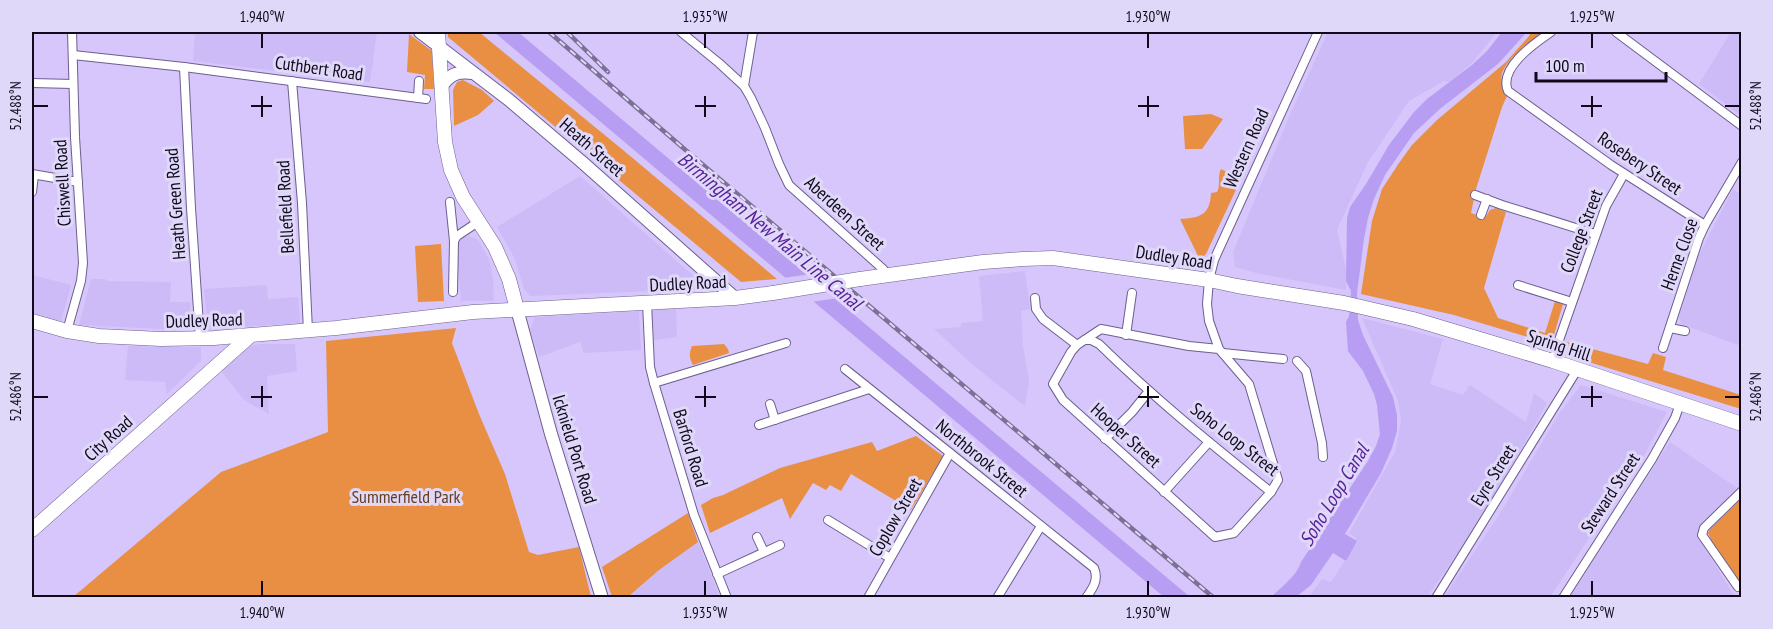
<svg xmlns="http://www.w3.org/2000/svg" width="1773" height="629" font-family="'PT Sans Narrow',sans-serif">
<rect width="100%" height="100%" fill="#d6c6fc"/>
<g fill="#ccbbf7">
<polygon points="195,32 377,32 370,82 193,61"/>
<polygon points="1328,32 1497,32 1472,63 1450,82 1444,81 1409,101 1368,162 1337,230 1346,269 1346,290 1256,273 1235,267 1233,252 1289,117"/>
<polygon points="1731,32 1741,32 1742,110 1739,114 1699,84"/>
<polygon points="580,176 705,286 704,289 530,296 524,289 515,259 497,227"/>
<polygon points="1733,189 1742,196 1742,338 1738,345 1681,324 1679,317 1698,257"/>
<polygon points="469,236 478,240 489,259 493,278 494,301 461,301 456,244 463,238"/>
<polygon points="1025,271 1030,309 1021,311 1023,346 1029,381 1025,406 974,366 934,329 961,327 961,323 983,321 979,276"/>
<polygon points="32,275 71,285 61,321 32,313"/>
<polygon points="91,279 105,279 107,281 171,282 170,302 190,302 191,329 162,329 79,325"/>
<polygon points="267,285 268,299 298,297 300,323 208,329 204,289"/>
<polygon points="676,308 677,337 654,340 652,310"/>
<polygon points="639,311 641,350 584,353 580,342 539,357 530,330 535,317"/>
<polygon points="1362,318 1443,339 1430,384 1463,395 1470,385 1526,422 1534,393 1547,403 1485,514 1427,597 1308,598 1322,579 1331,582 1357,542 1355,537 1349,533 1395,452 1401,421 1398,401"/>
<polygon points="262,344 295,344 297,371 267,376 269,414 244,400 219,368 244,346"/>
<polygon points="128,346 201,347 201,361 167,394 165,382 125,380"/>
<polygon points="1581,385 1667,412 1646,452 1550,597 1444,597 1499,515 1559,414"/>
<polygon points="1670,442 1737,488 1702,526 1698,536 1734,596 1733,597 1569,598"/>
<polygon points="698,542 720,597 628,598 659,570"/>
</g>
<g fill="#e88f44">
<polygon points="448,32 479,32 623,150 777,279 741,282 448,37"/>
<path d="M1531,32h12c-14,10 -34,24 -41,41 -2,7 2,16 5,23l-5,11 -26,82 -5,24 14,5 5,-8 6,-2 10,4 -22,76 14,30 47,15 10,-32 8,3 -9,31 -16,5 -84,-25 -93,-21 11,-73 10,-32 17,-26 13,-18 25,-25 69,-58 23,-26z"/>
<polygon points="409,34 432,51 434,89 424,89 425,75 407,72"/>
<polygon points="463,80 482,90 494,101 478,115 454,126 453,90 457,82"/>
<polygon points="1211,114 1223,119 1202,149 1185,149 1183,116"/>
<path d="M1221,169l20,10 -35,75 -6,6 -20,-41c20,-1 30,-4 31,-26l6,-1c4,-7 0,-16 4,-23z"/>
<polygon points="441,244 444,301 418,302 415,246"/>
<polygon points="456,328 452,343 479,414 505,474 529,552 538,555 579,547 591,597 73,597 221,472 328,432 326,341"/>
<polygon points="1563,341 1648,364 1653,353 1666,357 1663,370 1741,395 1741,409 1566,355 1562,349"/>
<path d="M724,344l4,5 1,4 -36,12c-4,-7 -4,-12 -1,-19z"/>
<polygon points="916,436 943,456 911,510 851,474 841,491 830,485 826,490 813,483 790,519 782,498 710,533 701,505 713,498 723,495 780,468 872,442 877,451"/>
<polygon points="1741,499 1741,578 1737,580 1719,557 1708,533 1710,529"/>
<polygon points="688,513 698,542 659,570 628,597 612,597 602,567"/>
</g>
<g fill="#b89ef2">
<polygon points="494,32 518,32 1190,597 1164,597"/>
<path d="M1502,32h25l-29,32 -57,44 -27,25 -29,42 -11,24 -6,19 -4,21 -7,54 1,27 5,15 30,62 4,18v16l-5,17 -11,25 -36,61 12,7 -11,20 -13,-8 -22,32 -15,12 -26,1c10,-10 27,-22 31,-36l67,-101 8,-15 4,-12 -3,-29 -3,-11 -11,-23 -15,-20 -2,-29 3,-6 2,-25 -5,-10 1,-63 3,-11 16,-23 23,-39 25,-33 13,-13 45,-34 15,-14z"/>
</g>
<polygon fill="#d6c6fc" points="811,274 838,298 811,302 783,278"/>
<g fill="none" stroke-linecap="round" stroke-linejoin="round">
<g stroke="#6d5f8e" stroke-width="10">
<g id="street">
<polyline points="681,32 719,63 744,86 751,98 765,128 779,164 789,185 883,269 887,275"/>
<path d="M1551,32c-16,11 -53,36 -43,59l103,74 94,60"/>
<polyline points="1616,32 1742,126"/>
<polyline points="73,55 184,67 426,99"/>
<polyline points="184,67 191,208 200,339"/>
<polyline points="292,81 302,203 308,331"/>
<polyline points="32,83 73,84"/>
<polyline points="744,86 753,32"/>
<polyline points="418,98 419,81"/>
<polyline points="32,174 78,182"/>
<polyline points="32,192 34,175"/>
<polyline points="1475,195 1502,205 1595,234"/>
<polyline points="450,202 454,241 453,292"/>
<polyline points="1481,215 1487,199"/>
<polyline points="454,241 457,236 478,222"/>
<polyline points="1518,285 1572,302"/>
<polyline points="1035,298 1036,309 1043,319 1077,345"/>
<polyline points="647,303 650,367 654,383 694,515 727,598"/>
<polyline points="1670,328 1685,331"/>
<polyline points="67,331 81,281 83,263 75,137 72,32"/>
<polyline points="1126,335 1132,293"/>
<path d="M1085,340h6l8,4c54,53 113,101 172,148"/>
<polyline points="1663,348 1699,238 1705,225 1742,162"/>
<polyline points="1219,349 1189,346 1101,329 1077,345 1071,352 1053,384 1063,400 1215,537 1234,533 1271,492 1278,480 1249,384 1219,349 1209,321 1207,304 1209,280 1214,260 1318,32"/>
<polyline points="1223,353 1283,359"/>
<polyline points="1297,361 1306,371 1322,443 1323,457"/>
<polyline points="1553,361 1558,343 1606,206 1624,174"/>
<path d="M845,369l249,199c5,12 -1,20 -8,30"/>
<polyline points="654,383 786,343"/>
<polyline points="770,404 775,420"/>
<polyline points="759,425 869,389"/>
<polyline points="1105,439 1132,412 1149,391"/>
<polyline points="1164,492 1209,442"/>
<polyline points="828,520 890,558"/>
<polyline points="757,537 764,552"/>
<polyline points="717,574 780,545"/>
<polyline points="1738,587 1702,535 1704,528 1742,491"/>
<polyline points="868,598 950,453"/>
<polyline points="997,598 1041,526"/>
<polyline points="1436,598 1577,370"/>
<polyline points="1563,598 1652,459 1675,418 1680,404"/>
</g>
</g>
<g stroke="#6d5f8e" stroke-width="14">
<g id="secondary">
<polyline points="420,32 509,100 582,162 735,298"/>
<path d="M441,87c9,-13 16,-16 32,-14"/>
<polyline points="517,309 551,434 602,598"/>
</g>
</g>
<g stroke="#6d5f8e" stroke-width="15">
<g id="primary">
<polyline points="438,32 445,142 451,170 463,197 495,247 509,279 517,309"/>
<polyline points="860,279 983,262 1023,259 1053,258 1209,280 1237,286 1344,303 1413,319 1553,361 1742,424"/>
<polyline points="32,321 67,331 99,336 161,339 214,338 336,328 473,312 735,298 773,293"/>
<polyline points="32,530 250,336"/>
</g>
</g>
<use href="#street" stroke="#fff" stroke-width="8"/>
<use href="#secondary" stroke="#fff" stroke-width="12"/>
<use href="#primary" stroke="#fff" stroke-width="14"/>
<g stroke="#7c7096" stroke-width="4.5">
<g id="rail">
<polyline points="549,32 689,153 1214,598"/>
<polyline points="567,32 608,72"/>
</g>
</g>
<use href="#rail" stroke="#e0d8f8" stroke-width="2" stroke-dasharray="7" stroke-linecap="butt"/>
<g stroke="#6d5f8e" stroke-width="15" stroke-linecap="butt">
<polyline id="primary-bridge" points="773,293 860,279"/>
</g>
<use href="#primary-bridge" stroke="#fff" stroke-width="14"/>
</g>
<path fill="none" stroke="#0f091b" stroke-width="2" d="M262,33v15M705,33v15M1148,33v15M1592,33v15M262,96v21M705,96v21M1148,96v21M1592,96v21M33,106h15M251,106h21M695,106h21M1138,106h21M1581,106h21M1725,106h15M262,386v21M705,386v21M1148,386v21M1592,386v21M33,397h15M251,397h21M695,397h21M1138,397h21M1581,397h21M1725,397h15M262,581v15M705,581v15M1148,581v15M1592,581v15"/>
<g text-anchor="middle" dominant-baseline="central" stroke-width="6" stroke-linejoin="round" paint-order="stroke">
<g font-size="18" fill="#0f091b" stroke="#e0d8f8">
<text transform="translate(319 68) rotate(8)">Cuthbert Road</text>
<text transform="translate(592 147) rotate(41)">Heath Street</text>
<text transform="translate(1246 148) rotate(-66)">Western Road</text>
<text transform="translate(1640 163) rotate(34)">Rosebery Street</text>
<text transform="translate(62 183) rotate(-93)">Chiswell Road</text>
<text transform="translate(175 204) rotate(-94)">Heath Green Road</text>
<text transform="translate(285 207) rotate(-93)">Bellefield Road</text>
<text transform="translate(845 213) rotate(42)">Aberdeen Street</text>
<text transform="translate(1581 231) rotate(-69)">College Street</text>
<text transform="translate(1679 254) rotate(-70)">Herne Close</text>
<text transform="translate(1174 257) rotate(9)">Dudley Road</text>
<text transform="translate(688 283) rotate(-3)">Dudley Road</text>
<text transform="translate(204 320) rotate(-2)">Dudley Road</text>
<text transform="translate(1559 345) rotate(18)">Spring Hill</text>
<text transform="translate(1126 435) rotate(42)">Hooper Street</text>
<text transform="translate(108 438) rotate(-42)">City Road</text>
<text transform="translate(1235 439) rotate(38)">Soho Loop Street</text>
<text transform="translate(691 448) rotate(73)">Barford Road</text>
<text transform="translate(575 449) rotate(73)">Icknield Port Road</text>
<text transform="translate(982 458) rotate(39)">Northbrook Street</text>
<text transform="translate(1493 475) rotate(-58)">Eyre Street</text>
<text transform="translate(1610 493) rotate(-57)">Steward Street</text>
<text transform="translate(895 517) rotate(-60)">Coplow Street</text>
</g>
<g font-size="18" fill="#663e1d" stroke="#e0d8f8">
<text x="406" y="496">Summerfield Park</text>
</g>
<g font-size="20" font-style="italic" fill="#561f99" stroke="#e0d8f8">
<text transform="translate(770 231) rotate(40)">Birmingham New Main Line Canal</text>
<text transform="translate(1334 495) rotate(-59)">Soho Loop Canal</text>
</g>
</g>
<rect width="1773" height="629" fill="none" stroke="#e0d8f8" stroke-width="66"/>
<path d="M1536 72v9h130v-9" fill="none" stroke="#0f091b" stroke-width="3"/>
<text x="1545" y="72" font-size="18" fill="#0f091b" stroke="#e0d8f8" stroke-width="4.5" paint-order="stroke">100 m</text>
<rect x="33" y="33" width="1707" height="563" fill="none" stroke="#0f091b" stroke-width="2"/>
<g font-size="15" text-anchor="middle" fill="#0f091b">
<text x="262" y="22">1.940°W</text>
<text x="705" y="22">1.935°W</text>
<text x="1148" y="22">1.930°W</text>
<text x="1592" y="22">1.925°W</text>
<text transform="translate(16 106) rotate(-90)" y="5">52.488°N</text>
<text transform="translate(1756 106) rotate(-90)" y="5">52.488°N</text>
<text transform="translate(16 397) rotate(-90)" y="5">52.486°N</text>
<text transform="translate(1756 397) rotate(-90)" y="5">52.486°N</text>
<text x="262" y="618">1.940°W</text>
<text x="705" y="618">1.935°W</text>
<text x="1148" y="618">1.930°W</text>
<text x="1592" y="618">1.925°W</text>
</g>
</svg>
